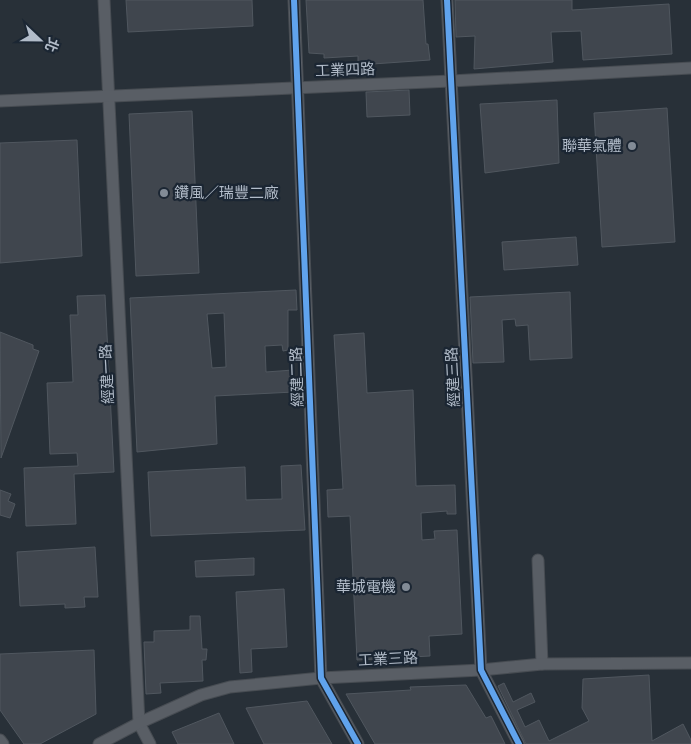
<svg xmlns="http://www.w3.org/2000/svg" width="691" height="744" font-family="Jost,'Noto Sans TC',sans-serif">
<rect width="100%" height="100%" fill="#283038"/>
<g fill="#40464e" stroke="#50575f" fill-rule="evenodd">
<polygon points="126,0 252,0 253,26 128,32"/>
<polygon points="306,0 423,0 426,44 428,44 430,60 358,65 358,56 324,58 324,54 309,53"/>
<polygon points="455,0 572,0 572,10 669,4 672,54 583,60 581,31 551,32 553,62 474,69 475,36 456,37"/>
<polygon points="409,90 410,115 367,117 366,92"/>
<polygon points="557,100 559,163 485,173 480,104"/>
<polygon points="667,108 675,242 602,247 594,113"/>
<polygon points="192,111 199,273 136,276 129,114"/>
<polygon points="77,140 82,256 0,263 0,143"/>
<polygon points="576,237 578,265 504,270 502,242"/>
<path d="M296,290l1,20h-9v40l-5,1 -1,-6 -17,1 1,26 27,-2 1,22 -79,4 2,48 -80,8 -7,-154zM224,313l2,54 -14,1 -5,-54z"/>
<polygon points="570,292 572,358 530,360 528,325 516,326 515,319 502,320 504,362 473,363 470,297"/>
<polygon points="105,295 114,472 74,474 76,524 26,526 24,468 78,466 77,453 50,454 47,383 73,382 70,315 78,315 77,296"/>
<polygon points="0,332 33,345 33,349 39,351 1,458"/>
<polygon points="364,333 367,393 413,390 416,486 455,485 456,514 447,514 447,511 421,513 422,540 435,539 434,531 457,530 462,634 429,636 430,656 357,660 350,516 328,517 327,490 343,489 334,335"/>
<polygon points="301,465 305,530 151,536 148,472 245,467 246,500 282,499 281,466"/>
<polygon points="0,490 11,494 8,501 15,504 10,518 0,515"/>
<polygon points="95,547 98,597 84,597 85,607 65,608 65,604 20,606 17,552"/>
<polygon points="254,558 254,575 196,577 195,561"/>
<polygon points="284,589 287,647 251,649 252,672 240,673 236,592"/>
<polygon points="190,616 200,616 202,649 207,649 206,660 202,660 203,681 160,683 161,693 146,694 144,642 154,642 154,631 190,630"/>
<polygon points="94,650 96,714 40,744 24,744 0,710 0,654"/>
<polygon points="649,675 652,741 683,724 691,740 691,744 526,744 498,686 504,683 513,702 531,693 535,702 517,710 525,727 539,720 549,741 589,721 582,708 583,679"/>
<polygon points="466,685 486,718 491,716 505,744 375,744 346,694 411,690 410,687"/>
<polygon points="307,701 332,744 264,744 246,708"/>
<polygon points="219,713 234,744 178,744 172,732"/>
</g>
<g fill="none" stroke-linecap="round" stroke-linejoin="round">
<g stroke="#474c52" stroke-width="13">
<g id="minor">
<polyline points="104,0 139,723 150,744"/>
<polyline points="294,0 321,678 358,744"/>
<polyline points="447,0 481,670 519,744"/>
<polyline points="0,101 451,81 691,68"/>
<polyline points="538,560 542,664"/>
<polyline points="0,740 3,744"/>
<polyline points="99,744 139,723 201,695 230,687 321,678 481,670 542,664 691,663"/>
</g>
</g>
<use href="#minor" stroke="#595e65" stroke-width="11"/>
<g stroke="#1b2633" stroke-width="9">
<g id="cycleway">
<polyline points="294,0 321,678 358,744"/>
<polyline points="447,0 481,670 519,744"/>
</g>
</g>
<use href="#cycleway" stroke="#60a3ed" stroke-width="6"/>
</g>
<g fill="#828b96" stroke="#1b2633" stroke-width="2">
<circle cx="632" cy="146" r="5"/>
<circle cx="164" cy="193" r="5"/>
<circle cx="406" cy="587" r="5"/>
</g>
<g text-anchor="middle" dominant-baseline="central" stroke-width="4.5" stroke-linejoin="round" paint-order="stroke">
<g font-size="15" fill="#b2bcc9" stroke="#1b2633">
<text transform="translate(345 70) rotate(-2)">工業四路</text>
<text transform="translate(107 374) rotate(-93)">經建一路</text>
<text transform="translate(297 377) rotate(-92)">經建二路</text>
<text transform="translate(453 377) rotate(-93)">經建三路</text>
<text transform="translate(388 659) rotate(-3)">工業三路</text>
</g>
<g font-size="15" fill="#b2bcc9" stroke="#1b2633" text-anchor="end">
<text x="622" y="146">聯華氣體</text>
<text x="174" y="193" text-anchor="start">鑽風／瑞豐二廠</text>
<text x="396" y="587">華城電機</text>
</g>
</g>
<g transform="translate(40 40) rotate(112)" stroke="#1b2633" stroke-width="4" paint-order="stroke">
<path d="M0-4L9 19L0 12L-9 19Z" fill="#b2bcc9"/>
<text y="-8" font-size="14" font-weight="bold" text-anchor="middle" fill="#b2bcc9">北</text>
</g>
</svg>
